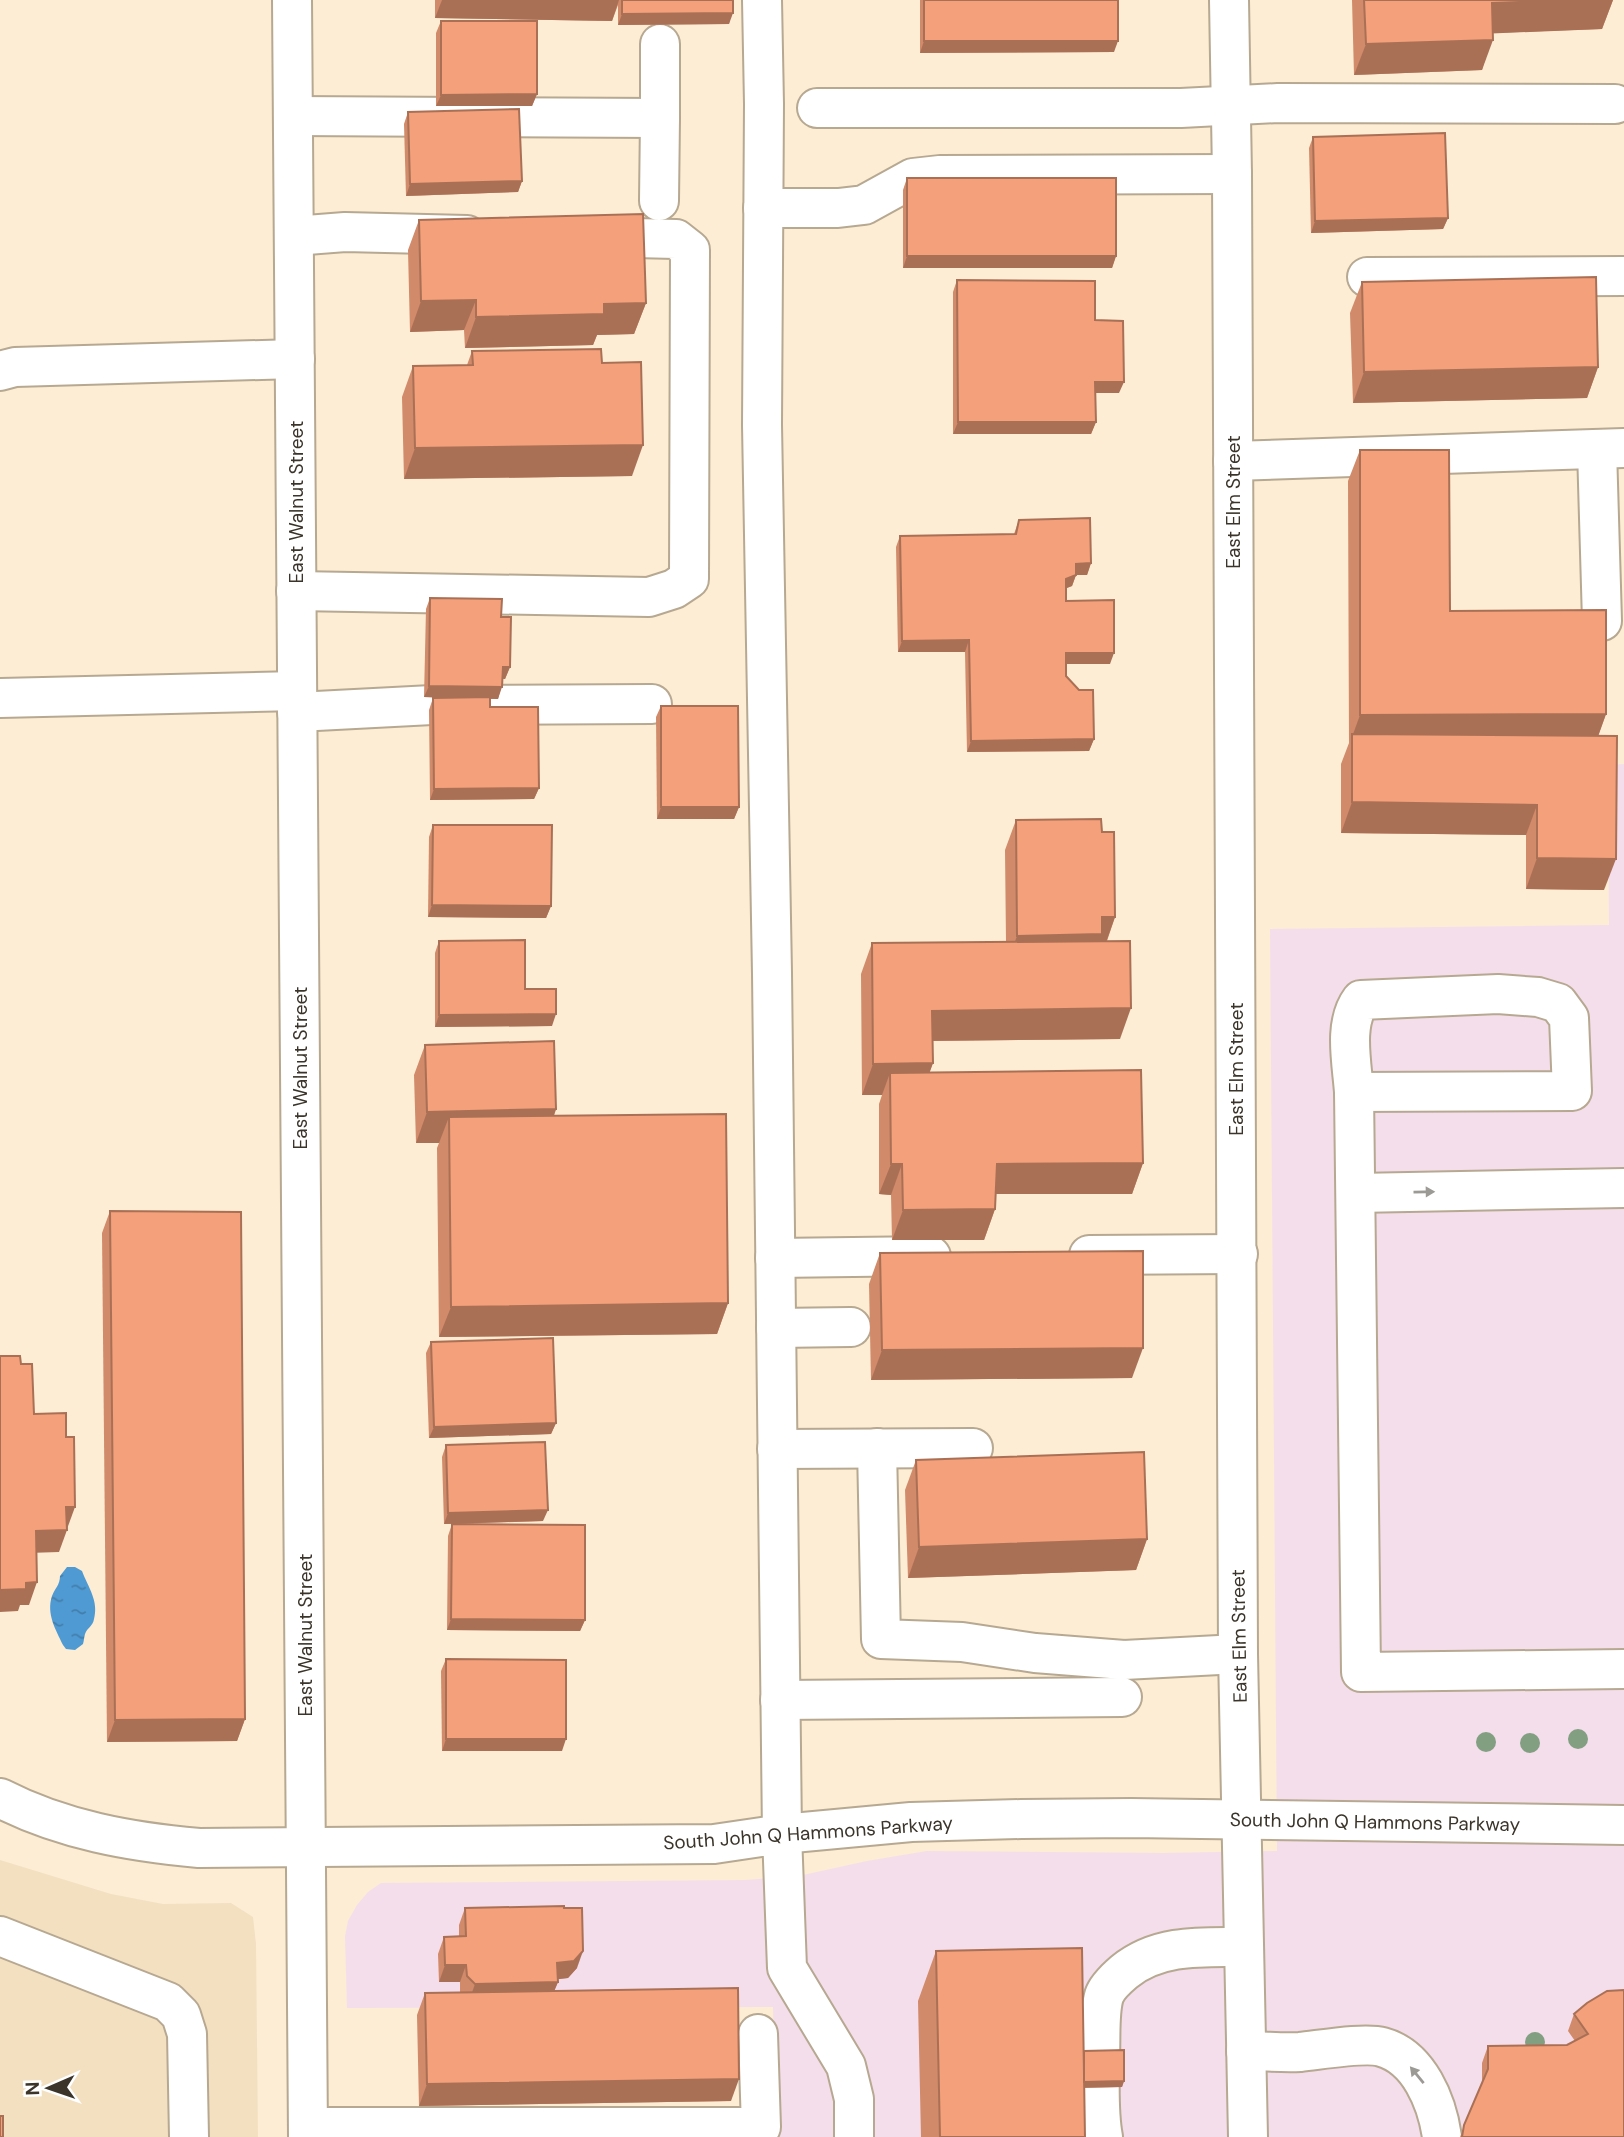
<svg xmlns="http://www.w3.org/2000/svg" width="1624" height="2137" font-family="'DM Sans',sans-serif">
<defs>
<pattern id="water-ripples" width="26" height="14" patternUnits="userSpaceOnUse" patternTransform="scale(1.75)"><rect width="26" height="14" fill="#4f9ad2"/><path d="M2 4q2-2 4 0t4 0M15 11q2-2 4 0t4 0" fill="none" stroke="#437eab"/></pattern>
</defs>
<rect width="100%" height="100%" fill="#fcedd4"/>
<polygon fill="#f3e0c1" points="0,1860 111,1894 163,1904 231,1903 253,1917 256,1944 258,2137 0,2137"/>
<polygon fill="#f4deeb" points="1624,764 1624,2137 777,2137 773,2007 347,2008 345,1936 348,1921 357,1905 368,1892 381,1883 746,1880 803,1875 867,1861 927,1851 1164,1853 1277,1851 1270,929 1609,925 1608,765"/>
<path fill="url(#water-ripples)" d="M67,1567h8l7,4c6,16 17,30 12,48 -1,7 -7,9 -9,15 -1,3 -1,7 -2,10l-8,6 -9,-1 -3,-4c-7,-15 -17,-31 -11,-49 3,-8 8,-11 8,-20z"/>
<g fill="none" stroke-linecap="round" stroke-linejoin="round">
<g stroke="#b7a891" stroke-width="42">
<g id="minor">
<polyline points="292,0 308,2137"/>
<polyline points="762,0 764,104 762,425 772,973 782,1834 787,1968 846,2066 854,2099 854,2137"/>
<polyline points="1229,0 1232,174 1238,1654 1248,2137"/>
<polyline points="817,108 1181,108 1278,103 1615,104"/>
<polyline points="293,116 660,118 660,44"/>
<polyline points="659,201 660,118"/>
<polyline points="763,208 838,208 864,205 913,178 940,175 1232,174"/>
<polyline points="294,236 345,232 467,235"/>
<polyline points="1367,277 1624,276"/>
<polyline points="0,371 15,367 295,359"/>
<polyline points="1597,449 1602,621"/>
<polyline points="1233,461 1624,448"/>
<polyline points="296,591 649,597 674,589 689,579 690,250 676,239 593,237"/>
<polyline points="0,698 297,691"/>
<polyline points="297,712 432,705 652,704"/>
<path d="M1498,994l40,3 20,6 11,15 3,73 -218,1c-2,-29 -11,-68 7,-92z"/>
<polyline points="1354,1092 1361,1672 1624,1669"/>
<polyline points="1356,1193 1624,1188"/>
<polyline points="1089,1255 1238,1254"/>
<polyline points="775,1258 931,1256"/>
<polyline points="776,1328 851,1327"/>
<polyline points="877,1448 881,1639 962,1642 1035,1653 1124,1660 1238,1654"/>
<polyline points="777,1449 973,1448"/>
<polyline points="780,1700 1122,1697"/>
<path d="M0,1798c62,32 131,44 199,50l515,-4 68,-10 129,-12 110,-3 110,-1 493,7"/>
<polyline points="0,1936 168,2002 181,2015 187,2034 189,2137"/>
<path d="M1246,2051c18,0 36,2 54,1 20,-2 65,-10 82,-5 37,10 55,55 60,90"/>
<polyline points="308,2127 761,2127 758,2034"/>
<path d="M1103,2137c-5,-26 -3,-54 -3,-81 1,-18 -1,-43 4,-60 3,-9 13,-18 20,-24 34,-28 78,-25 119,-25"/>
</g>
</g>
<use href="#minor" stroke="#fff" stroke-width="38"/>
</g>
<g fill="#839f82">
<circle cx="1578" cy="1739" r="10"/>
<circle cx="1486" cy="1742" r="10"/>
<circle cx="1530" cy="1743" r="10"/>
<circle cx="1535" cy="2042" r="10"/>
</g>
<g fill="#d18a6a">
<polygon points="435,0 733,0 729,24 618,25 618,5 612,21 435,18"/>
<polygon points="920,0 924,0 1114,52 920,53"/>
<polygon points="1352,0 1613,0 1602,29 1493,33 1482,70 1354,75"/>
<polygon points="441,21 537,94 532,106 436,106 436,33"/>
<polygon points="408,112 522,181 518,192 406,196 404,124"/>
<polygon points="1313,137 1448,218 1443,229 1311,233 1309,148"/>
<polygon points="907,178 1116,256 1112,268 903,268 903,190"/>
<polygon points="419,220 646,303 634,334 597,335 593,345 465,348 464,330 410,332 408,250"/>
<polygon points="957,280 1095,320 1119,393 1095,393 1096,422 1091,434 953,434 953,292"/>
<polygon points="1362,282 1598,367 1587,398 1353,403 1350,313"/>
<polygon points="472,351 602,363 632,476 404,479 402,397 413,366 467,365"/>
<polygon points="1360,450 1450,611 1606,714 1598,736 1604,890 1526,889 1526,835 1341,833 1341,764 1349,743 1348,481"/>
<polygon points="1019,520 1091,563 1087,575 1076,575 1072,586 1066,588 1066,601 1110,664 1066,664 1066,676 1094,739 1089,751 967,752 965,652 898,652 896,547 900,536 1014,534"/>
<polygon points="430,598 501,617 510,667 505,679 503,679 498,699 490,699 490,707 539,788 534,799 430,800 429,710 433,698 448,698 424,697 426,609"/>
<polygon points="661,706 739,807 734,819 657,819 656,717"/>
<polygon points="1016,820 1102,832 1115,917 1107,941 1120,1039 933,1041 933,1063 929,1073 1143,1163 1132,1194 996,1194 995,1209 984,1240 892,1240 891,1195 879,1194 879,1104 882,1095 862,1095 861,974 872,943 1006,942 1005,850"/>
<polygon points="433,825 551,906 546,918 428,917 429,837"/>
<polygon points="439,941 525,989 552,1026 435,1027 435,953"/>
<polygon points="425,1045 556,1109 554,1116 728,1303 717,1334 439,1337 437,1148 439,1143 416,1143 414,1075"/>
<polygon points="110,1211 245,1719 237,1741 107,1742 102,1233"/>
<polygon points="880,1253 1132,1378 871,1380 869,1284"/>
<polygon points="431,1342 556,1423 551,1434 429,1438 426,1353"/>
<polygon points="446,1445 543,1521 453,1524 585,1620 580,1631 447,1630 448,1536 452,1524 444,1524 442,1457"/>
<polygon points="916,1460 1147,1539 1136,1570 908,1578 905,1490"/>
<polygon points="446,1659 562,1751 442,1751 441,1671"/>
<polygon points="465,1908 577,1968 568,1978 558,1979 558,1982 554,1991 731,2101 419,2106 417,2015 425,1993 460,1993 460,1982 439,1982 438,1954 444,1937 459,1936 459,1925"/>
<polygon points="936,1951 1084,2051 1124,2081 1122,2087 1084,2088 1085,2137 921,2137 918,2001"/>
<polygon points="1624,1990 1624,2137 1460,2137 1482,2084 1482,2063 1488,2046 1567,2045 1575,2041 1568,2031 1574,2014"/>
</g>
<g fill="#aa7056">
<polygon points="442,0 619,0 612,21 435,18"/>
<polygon points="1578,0 1613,0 1602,29 1480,34 1492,3"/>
<polygon points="733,13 729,24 618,25 622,14"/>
<polygon points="1493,40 1482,70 1354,75 1366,44"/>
<polygon points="924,41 1118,41 1114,52 920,53"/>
<polygon points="537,94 532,106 436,106 441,95"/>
<polygon points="522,181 518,192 406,196 410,184"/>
<polygon points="1448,218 1443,229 1311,233 1315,221"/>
<polygon points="907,256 1116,256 1112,268 903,268"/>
<polygon points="476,300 464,330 410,332 421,301"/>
<polygon points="646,303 634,334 597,335 593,345 465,348 476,317 604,304"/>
<polygon points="1598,367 1587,398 1353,403 1364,372"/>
<polygon points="1095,382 1124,382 1119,393 1091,393"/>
<polygon points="958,422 1096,422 1091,434 953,434"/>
<polygon points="643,445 632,476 404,479 415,448"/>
<polygon points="1091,563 1087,575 1076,575 1072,586 1062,590 1066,579 1076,564"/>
<polygon points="969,640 965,652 898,652 902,641"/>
<polygon points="1066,653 1114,653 1110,664 1062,664"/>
<polygon points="503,667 510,667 505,679 499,678"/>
<polygon points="429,686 502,687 498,699 424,697"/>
<polygon points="1606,714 1595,745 1352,737 1360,715"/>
<polygon points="1094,739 1089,751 967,752 971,741"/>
<polygon points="539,788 534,799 430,800 434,789"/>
<polygon points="1352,802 1537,805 1526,835 1341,833"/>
<polygon points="661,807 739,807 734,819 657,819"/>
<polygon points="1537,858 1616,859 1604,890 1526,889"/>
<polygon points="432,905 551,906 546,918 428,917"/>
<polygon points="1102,917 1115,917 1104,948 1006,966 1017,936"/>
<polygon points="1131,1008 1120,1039 921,1041 932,1011"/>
<polygon points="556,1014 552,1026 435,1027 439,1015"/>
<polygon points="933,1063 922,1094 890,1073 882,1095 862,1095 873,1064"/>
<polygon points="556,1109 545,1140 449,1117 439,1143 416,1143 427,1112"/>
<polygon points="1143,1163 1132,1194 986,1194 997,1164"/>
<polygon points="891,1164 902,1164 891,1195 879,1194"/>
<polygon points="995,1209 984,1240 892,1240 903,1210"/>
<polygon points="728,1303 717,1334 439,1337 451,1307"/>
<polygon points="1143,1348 1132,1378 871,1380 882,1350"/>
<polygon points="556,1423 551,1434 429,1438 434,1427"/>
<polygon points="66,1507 75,1507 67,1529"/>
<polygon points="548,1510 543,1521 444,1524 448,1513"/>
<polygon points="67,1530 59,1552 28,1553 36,1531"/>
<polygon points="1147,1539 1136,1570 908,1578 919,1547"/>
<polygon points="37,1582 29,1605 20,1605 18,1611 0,1612 0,1590 26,1583"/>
<polygon points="451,1619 585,1620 580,1631 447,1630"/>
<polygon points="245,1719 237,1741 107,1742 115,1720"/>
<polygon points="446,1739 566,1739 562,1751 442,1751"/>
<polygon points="583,1951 577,1968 568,1978 551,1980 557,1963"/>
<polygon points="445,1965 466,1965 460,1982 439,1982"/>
<polygon points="558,1982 551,1999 469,2001 475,1984"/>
<polygon points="739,2079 731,2101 419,2106 427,2084"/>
<polygon points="1124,2081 1122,2087 1065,2088 1068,2082"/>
</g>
<g fill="#f3a07b" stroke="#aa7056" stroke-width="2">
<polygon points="622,0 733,0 733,13 622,14"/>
<rect x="924" y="0" width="194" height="41"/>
<polygon points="1364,0 1578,0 1492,3 1493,40 1366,44"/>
<polygon points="441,21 537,21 537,94 441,95"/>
<polygon points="519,109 522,181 410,184 408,112"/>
<polygon points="1445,133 1448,218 1315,221 1313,137"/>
<rect x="907" y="178" width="209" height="78"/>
<polygon points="643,214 646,303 604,304 604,314 476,317 476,300 421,301 419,220"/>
<polygon points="1596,277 1598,367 1364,372 1362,282"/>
<polygon points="957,280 1095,281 1095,320 1123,321 1124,382 1095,382 1096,422 958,422"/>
<polygon points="601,349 602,363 641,362 643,445 415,448 413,366 473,365 472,351"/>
<polygon points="1360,450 1449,450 1450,611 1606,610 1606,714 1360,715"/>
<polygon points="1090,518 1091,563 1076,564 1076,575 1066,579 1066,601 1114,600 1114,653 1066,653 1066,676 1079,690 1093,690 1094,739 971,741 969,640 902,641 900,536 1016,534 1019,520"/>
<polygon points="430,598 502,599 501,617 511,617 510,667 503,667 502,687 429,686"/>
<polygon points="490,697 490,707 538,707 539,788 434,789 433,698"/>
<polygon points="661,706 738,706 739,807 661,807"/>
<polygon points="1352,734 1617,736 1616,859 1537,858 1537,805 1352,802"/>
<polygon points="1101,819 1102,832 1114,832 1115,917 1102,917 1102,934 1017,936 1016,820"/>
<polygon points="433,825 552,825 551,906 432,905"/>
<polygon points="525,940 525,989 556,989 556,1014 439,1015 439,941"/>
<polygon points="1130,941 1131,1008 932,1011 933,1063 873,1064 872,943"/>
<polygon points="554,1041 556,1109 427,1112 425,1045"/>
<polygon points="1141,1070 1143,1163 997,1164 995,1209 903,1210 902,1164 891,1164 890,1073"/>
<polygon points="726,1114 728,1303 451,1307 449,1117"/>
<polygon points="110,1211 241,1212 245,1719 115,1720"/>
<polygon points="1143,1251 1143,1348 882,1350 880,1253"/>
<polygon points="553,1338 556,1423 434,1427 431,1342"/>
<polygon points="0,1356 20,1356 21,1364 32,1364 34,1414 66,1413 66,1437 74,1437 75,1507 66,1507 67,1530 36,1531 37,1582 26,1583 26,1589 0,1590"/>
<polygon points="545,1442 548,1510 448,1513 446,1445"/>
<polygon points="1144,1452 1147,1539 919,1547 916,1460"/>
<polygon points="452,1524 585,1525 585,1620 451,1619"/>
<polygon points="446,1659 566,1660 566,1739 446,1739"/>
<polygon points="564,1906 564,1908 582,1908 583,1951 574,1961 557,1963 558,1982 475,1984 467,1976 466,1965 445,1965 444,1937 466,1936 465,1908"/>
<polygon points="1082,1948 1085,2137 940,2137 936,1951"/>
<polygon points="738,1988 739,2079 427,2084 425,1993"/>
<polygon points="1624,1990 1624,2137 1462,2137 1464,2125 1488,2069 1488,2046 1567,2045 1588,2034 1574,2014 1587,2003 1607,1991"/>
<polygon points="1124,2050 1124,2081 1084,2082 1084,2051"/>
<rect x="0" y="2116" width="3" height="21"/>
</g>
<defs><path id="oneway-solid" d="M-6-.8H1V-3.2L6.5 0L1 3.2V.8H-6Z" transform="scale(1.75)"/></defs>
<g fill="#9c9a94">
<use href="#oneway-solid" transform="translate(1424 1192) rotate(-1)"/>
<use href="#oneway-solid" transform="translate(1417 2075) rotate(-129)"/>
</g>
<g text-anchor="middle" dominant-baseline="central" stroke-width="7" stroke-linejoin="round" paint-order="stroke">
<g font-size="19" fill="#3a342a" stroke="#fff">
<text transform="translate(296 502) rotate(-90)">East Walnut Street</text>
<text transform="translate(1233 502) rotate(-90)">East Elm Street</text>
<text transform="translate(300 1068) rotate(-90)">East Walnut Street</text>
<text transform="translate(1236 1069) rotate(-90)">East Elm Street</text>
<text transform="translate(305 1635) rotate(-90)">East Walnut Street</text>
<text transform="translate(1239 1636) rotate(-91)">East Elm Street</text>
<text transform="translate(1375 1822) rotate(1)">South John Q Hammons Parkway</text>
<text transform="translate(808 1833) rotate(-4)">South John Q Hammons Parkway</text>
</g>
</g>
<g transform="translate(49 2088) rotate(268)" stroke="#ffffff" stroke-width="5" paint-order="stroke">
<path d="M0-5L12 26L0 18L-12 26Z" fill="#3a342a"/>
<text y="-10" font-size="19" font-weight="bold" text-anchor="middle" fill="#3a342a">N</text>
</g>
</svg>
